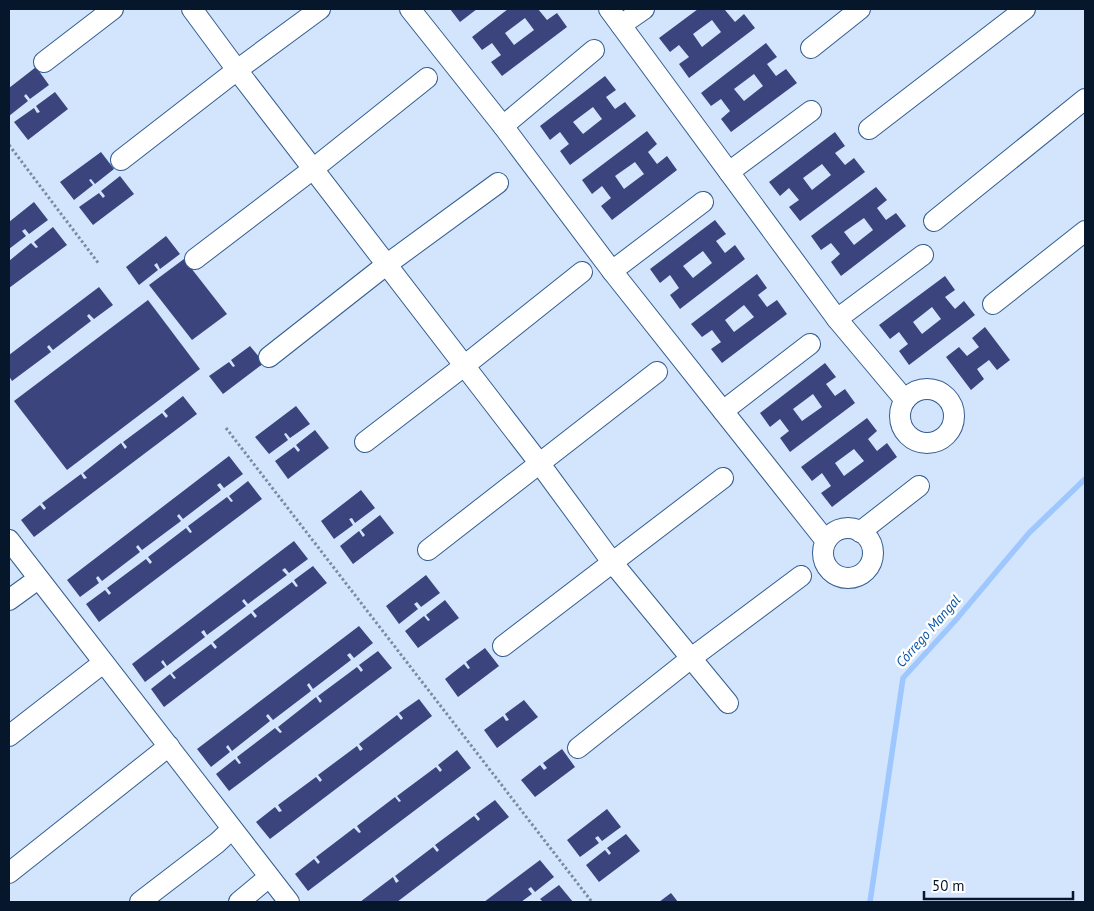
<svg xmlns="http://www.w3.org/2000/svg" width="1094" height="911" font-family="'PT Sans',sans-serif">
<rect width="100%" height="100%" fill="#d2e5fd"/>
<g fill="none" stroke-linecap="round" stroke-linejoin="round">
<polyline stroke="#9dc7fe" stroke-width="5.5" points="870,902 903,678 954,622 1029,533 1085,479"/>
</g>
<g fill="#3c447e" fill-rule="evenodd">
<polygon points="450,9 477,9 460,22"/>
<path d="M508,9h30l9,11 10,-7 10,14 -65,49 -11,-14 10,-7 -9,-12 -10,7 -10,-13zM525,18l9,12 -20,15 -9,-12z"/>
<path d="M698,9h29l-2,1 10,12 9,-8 11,14 -66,50 -10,-14 10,-7 -10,-12 -9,7 -11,-14zM712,20l9,12 -19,15 -9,-13z"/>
<path d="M766,43l11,14 -10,7 9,12 10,-7 11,14 -66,49 -10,-13 9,-8 -9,-12 -10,7 -10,-13zM754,74l9,12 -19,15 -10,-12z"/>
<polygon points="36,67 49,85 30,99 26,94 24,96 28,101 9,116 9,88"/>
<path d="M605,76l11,14 -10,7 9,12 10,-7 11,14 -66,49 -10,-14 9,-7 -9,-12 -10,8 -10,-14zM593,107l9,12 -19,15 -10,-12z"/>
<polygon points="55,92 68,109 28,140 14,122 34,108 37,113 40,112 36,106"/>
<path d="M647,131l10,13 -9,8 9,12 10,-8 10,14 -65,50 -11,-14 10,-8 -9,-12 -10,8 -10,-14zM635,162l9,12 -20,15 -9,-13z"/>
<path d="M835,132l10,14 -10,7 10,12 9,-7 11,14 -65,49 -11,-14 10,-7 -10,-12 -9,8 -11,-14zM822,164l9,11 -19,15 -9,-12z"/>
<polygon points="101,152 114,169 95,184 91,179 89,180 93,185 74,200 60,182"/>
<polygon points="120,176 134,194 93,225 79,207 99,193 103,198 105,196 101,191"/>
<path d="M876,187l11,13 -10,8 9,12 10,-7 10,13 -65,50 -10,-14 9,-8 -9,-11 -10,7 -10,-14zM864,218l9,12 -19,15 -10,-13z"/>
<polygon points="34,202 48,220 29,234 25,229 22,231 26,236 9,249 9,222"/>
<path d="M715,220l11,14 -10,7 9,12 10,-8 10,14 -65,50 -10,-14 9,-7 -9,-13 -10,8 -10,-14zM703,251l9,12 -19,15 -10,-12z"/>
<polygon points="53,227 67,245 9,288 9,261 31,243 36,248 38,247 34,242"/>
<polygon points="166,236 180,254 160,269 157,263 154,265 158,270 139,285 126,267"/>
<polygon points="184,259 227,314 192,340 149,285"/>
<path d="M757,274l10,14 -9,7 9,12 10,-7 10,14 -65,49 -11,-14 10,-7 -9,-12 -10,7 -11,-13zM744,305l10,12 -20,15 -9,-12z"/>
<path d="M945,276l10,14 -10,7 10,12 9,-8 11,14 -66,50 -10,-14 9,-7 -9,-12 -9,7 -11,-14zM932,307l9,12 -19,15 -9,-12z"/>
<polygon points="99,287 113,305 94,319 89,314 87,316 91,321 53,350 49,345 47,347 51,352 12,381 9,376 9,355"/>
<polygon points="148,300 200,369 67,470 14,401"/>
<polygon points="985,327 1010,360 997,370 989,360 977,369 984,379 971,390 946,357 959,347 967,356 979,347 972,338"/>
<polygon points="250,346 264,363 223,394 209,376 229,362 233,367 235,366 231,360"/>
<path d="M825,363l11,14 -10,7 9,12 10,-7 10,14 -65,49 -10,-14 9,-7 -9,-12 -10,8 -10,-14zM813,394l9,13 -20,14 -9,-12z"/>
<polygon points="183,396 197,414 34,537 21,520 40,505 44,510 46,508 42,503 81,474 84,479 87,478 83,473 121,443 125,449 127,447 123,442 162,413 166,418 168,416 164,411"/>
<polygon points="296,406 310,424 290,438 286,433 284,434 288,440 269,454 255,437"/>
<path d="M867,418l10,13 -9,8 9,12 10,-8 10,14 -65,50 -11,-14 10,-7 -9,-13 -10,8 -11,-14zM854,449l10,12 -20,15 -9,-13z"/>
<polygon points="315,430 329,448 288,479 275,461 294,447 298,452 300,450 296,445"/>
<polygon points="229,456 243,474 224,488 220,483 217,485 221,490 183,519 179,514 177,516 181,521 142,550 138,545 136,547 140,552 102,581 98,576 96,578 99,583 80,597 67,580"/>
<polygon points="248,481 262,499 99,622 86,604 105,590 109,595 111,593 107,588 146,559 150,564 152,562 148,557 186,528 190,533 192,532 188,526 227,497 231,502 233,501 229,496"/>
<polygon points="361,490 375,508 355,523 352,518 349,519 353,525 334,539 321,521"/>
<polygon points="380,515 394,533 353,564 340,546 359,531 363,537 365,535 361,530"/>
<polygon points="294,541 308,559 289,573 285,568 282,570 287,575 248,604 244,599 242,601 246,606 207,635 204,630 201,632 205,637 167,666 163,660 161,662 165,667 145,682 132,664"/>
<polygon points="313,566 327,583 164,707 151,689 170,674 174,679 176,678 172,673 211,644 215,649 217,647 213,642 251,613 255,618 257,616 253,611 292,582 296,587 298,586 294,580"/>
<polygon points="426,575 440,593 421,607 417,602 414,604 418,609 399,624 386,606"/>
<polygon points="445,600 459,618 418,648 405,631 424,616 428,621 430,620 426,615"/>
<polygon points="359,626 373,643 354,658 350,653 347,655 351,660 313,689 309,683 307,685 311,691 273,720 268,714 266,716 270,721 232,751 228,745 226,747 230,752 211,767 197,749"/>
<polygon points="485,648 499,666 458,697 445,679 464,664 468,669 470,668 466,662"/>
<polygon points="378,651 392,668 229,791 216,774 235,759 239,764 241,763 237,757 275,728 280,733 282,732 278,727 316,697 320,703 322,701 318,696 357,667 361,672 363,670 359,665"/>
<polygon points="419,699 432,716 270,839 256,822 275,807 279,812 282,811 278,805 316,777 320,782 322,780 318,775 357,746 360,751 363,749 359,744 397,715 401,720 403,718 399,713"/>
<polygon points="524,700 538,717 497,748 484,730 503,716 506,721 509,720 505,714"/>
<polygon points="562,749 575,767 535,797 521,780 540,765 544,770 547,768 543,763"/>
<polygon points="457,750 471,768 308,891 295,874 314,859 318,864 320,862 316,857 354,828 359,833 361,832 357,826 395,797 399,802 401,801 397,796 436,767 440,772 442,770 438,765"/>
<polygon points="495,800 509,817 397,902 360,902 393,877 396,883 399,881 395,876 433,847 437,852 439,850 435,845 474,816 478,821 480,819 476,814"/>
<polygon points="607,809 621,827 602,841 598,836 595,838 599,843 580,857 567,840"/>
<polygon points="626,834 640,851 599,882 586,865 605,850 609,855 611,853 607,848"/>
<polygon points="540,860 554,877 535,892 531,887 528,889 532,894 521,902 484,902"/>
<polygon points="559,885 573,902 543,902 540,899"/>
<polygon points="671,893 678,902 659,902"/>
</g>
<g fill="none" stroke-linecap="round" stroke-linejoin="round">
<g stroke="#345d91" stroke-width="22">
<g id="minor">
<polyline points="192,9 237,70 540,464 612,562 728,703"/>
<polyline points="410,9 503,126 612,271 826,541"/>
<polyline points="609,9 837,319 905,400"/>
<polyline points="621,25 644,9"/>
<polyline points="811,48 860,9"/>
<polyline points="44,62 113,9"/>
<polyline points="503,126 594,50"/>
<polyline points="869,129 1025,9"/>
<polyline points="121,160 237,70 320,9"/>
<polyline points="729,172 811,111"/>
<polyline points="934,221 1085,99"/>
<polyline points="195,259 313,169 427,78"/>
<polyline points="612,271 703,202"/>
<polyline points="993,304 1085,231"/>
<polyline points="837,319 923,255"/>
<polyline points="269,357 386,265 498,183"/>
<circle cx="927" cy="416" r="27"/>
<polyline points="723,411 810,344"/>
<polyline points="365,442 464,366 582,272"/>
<circle cx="848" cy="553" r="25"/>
<polyline points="860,532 919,486"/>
<polyline points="9,540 289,902"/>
<polyline points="428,550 657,372"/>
<polyline points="9,600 38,579"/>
<polyline points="503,646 723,478"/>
<polyline points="9,736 103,663"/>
<polyline points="578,748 690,659 801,576"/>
<polyline points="9,873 169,746"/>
<polyline points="140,902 217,843 232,829"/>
<polyline points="239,902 269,877"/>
</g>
</g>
<g stroke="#798ba2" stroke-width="3" stroke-dasharray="2.5 2.5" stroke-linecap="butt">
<polyline points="9,145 99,264"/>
<polyline points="226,428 592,902"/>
</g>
<use href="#minor" stroke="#fff" stroke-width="20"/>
</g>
<g text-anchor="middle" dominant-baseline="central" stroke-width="5" stroke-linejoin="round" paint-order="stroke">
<g font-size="14" font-style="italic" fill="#0853a2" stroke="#fff">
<text transform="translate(928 631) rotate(-49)">Córrego Mangal</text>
</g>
</g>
<rect width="1094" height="911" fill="none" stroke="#06172c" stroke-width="20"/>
<path d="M924 891v8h149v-8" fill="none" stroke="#06172c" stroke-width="2.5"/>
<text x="932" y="891" font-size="15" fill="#06172c" stroke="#ffffff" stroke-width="4" paint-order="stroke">50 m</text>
</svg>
